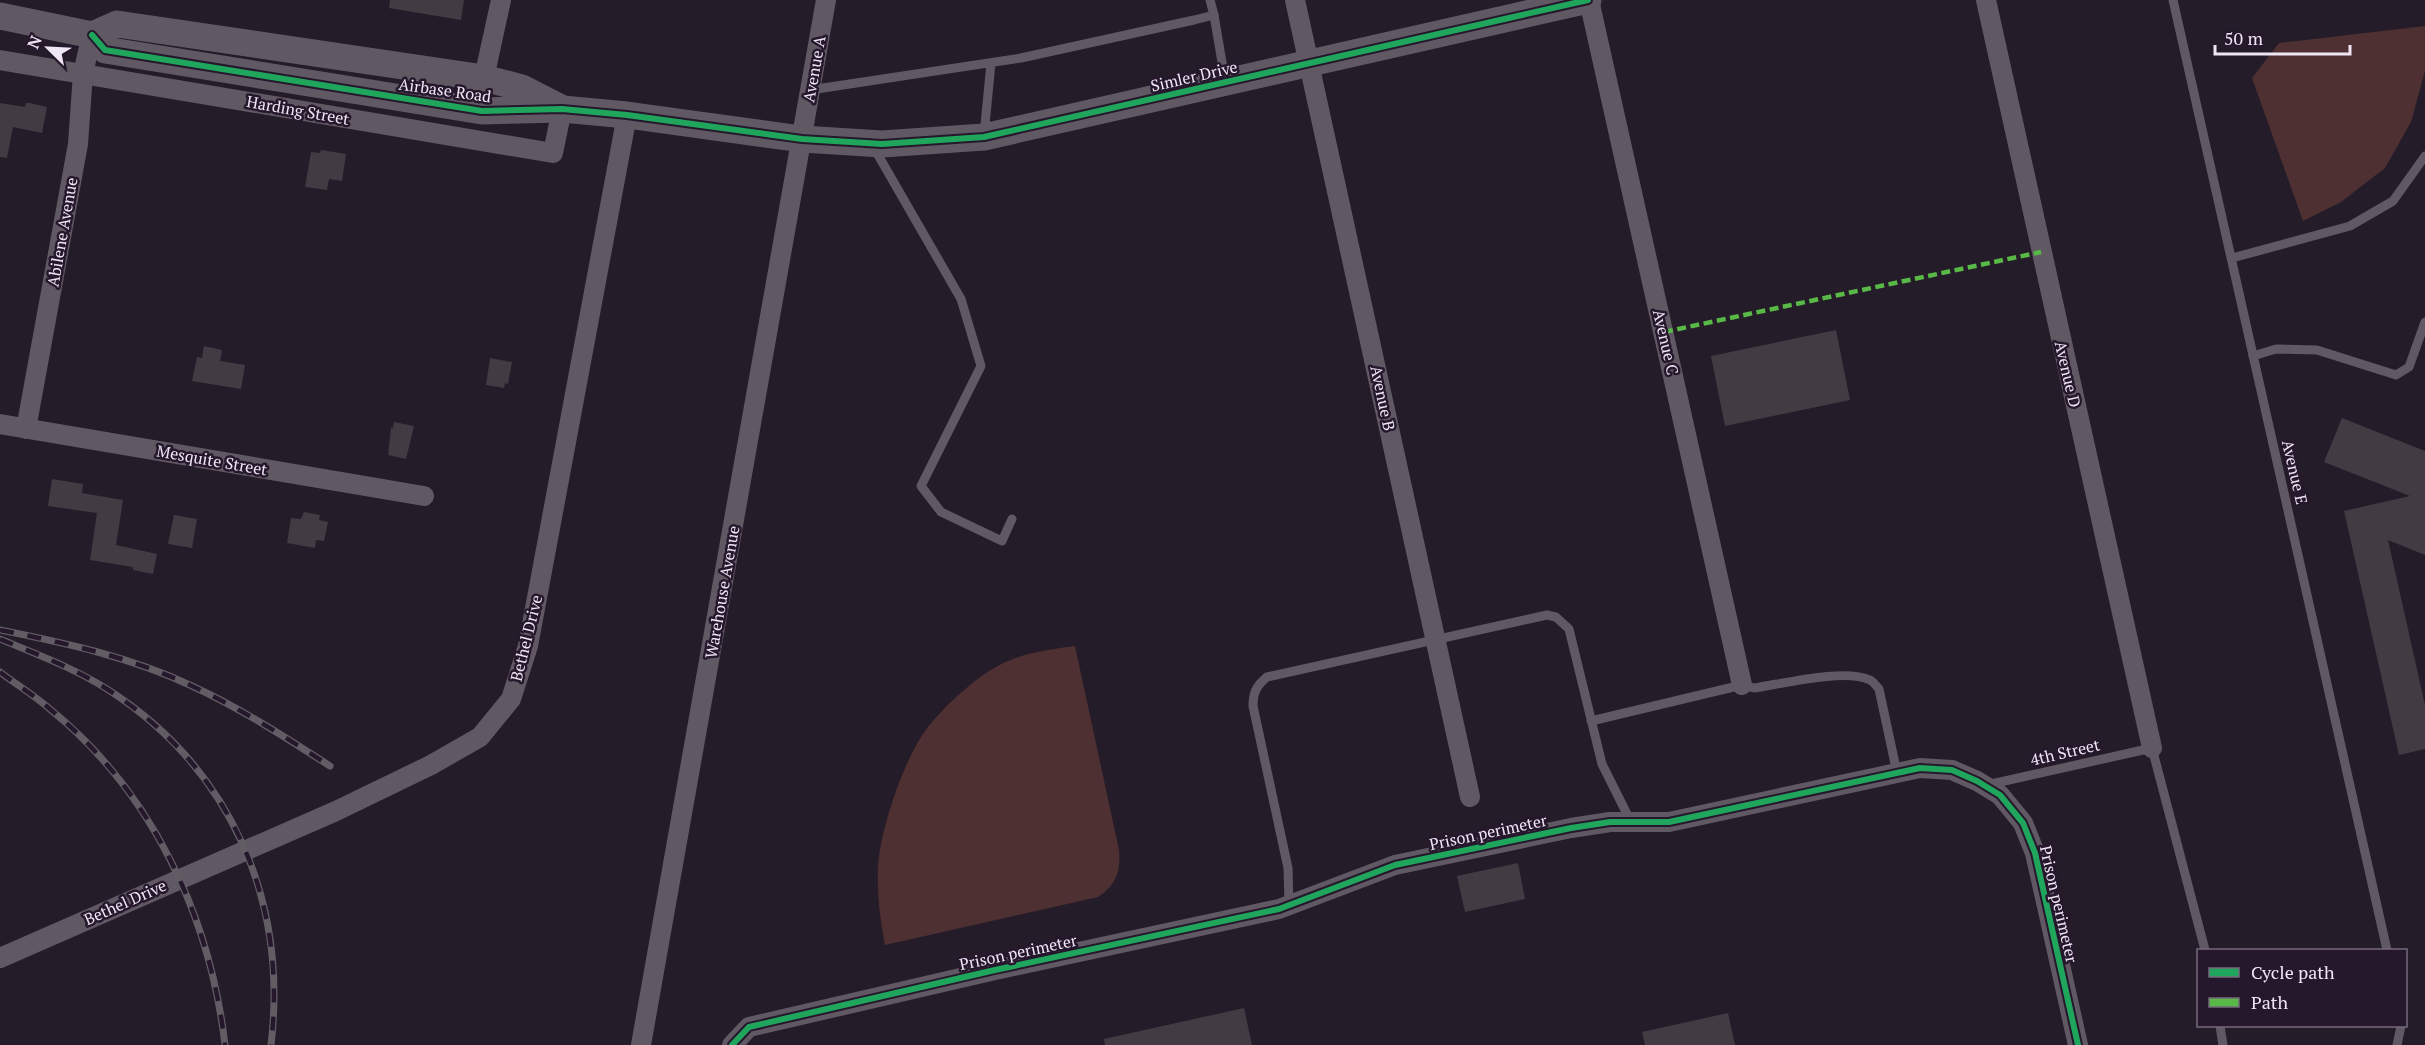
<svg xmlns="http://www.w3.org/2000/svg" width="2425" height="1045" font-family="'PT Serif',serif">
<rect width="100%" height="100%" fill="#241c28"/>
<g fill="#4e3032">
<polygon points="2425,26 2425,71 2411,122 2385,168 2341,202 2303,221 2252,78 2279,43"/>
<path d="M1075,646l44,204c2,21 -3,35 -21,47l-213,48c-5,-26 -8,-51 -7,-77 2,-38 25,-106 47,-137 19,-25 54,-58 83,-70 21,-9 44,-12 67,-15z"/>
</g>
<g fill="#433b44">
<polygon points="390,0 464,0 461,20 389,8"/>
<polygon points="0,103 25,107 26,103 30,103 47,107 42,133 13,127 7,158 0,157"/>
<polygon points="321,150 346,154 342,181 329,179 327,190 305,187 311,152 320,153"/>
<polygon points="1836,330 1850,400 1725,426 1711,356"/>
<polygon points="204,346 222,350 220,361 245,365 241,389 192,381 197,357 202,358"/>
<polygon points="490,358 512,362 508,384 505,383 504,388 486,385"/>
<polygon points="2342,418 2425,451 2425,555 2388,540 2425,705 2425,749 2399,755 2344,511 2410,496 2324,462"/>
<polygon points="394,422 414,426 406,459 388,455 391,428 393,428"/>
<polygon points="52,479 83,484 82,493 123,500 116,545 157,554 153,574 133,570 133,567 90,560 97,513 48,506"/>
<polygon points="304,512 320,515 319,520 328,522 324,541 316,540 315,548 287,543 291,518 301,519"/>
<polygon points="174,515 197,519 192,548 168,544"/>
<polygon points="1518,863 1525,899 1465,912 1457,876"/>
<polygon points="1244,1008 1252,1045 1105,1045 1104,1039"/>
<polygon points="1728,1013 1735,1045 1645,1045 1642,1032"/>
</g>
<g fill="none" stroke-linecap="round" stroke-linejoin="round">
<g stroke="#605963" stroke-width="9">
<polyline points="2173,0 2387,950"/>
<polyline points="1214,15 1225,80"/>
<polyline points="810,90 1021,58 1194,20 1214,15 1210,0"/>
<polyline points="984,135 991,63"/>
<polyline points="874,148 961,299 981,366 921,486 941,512 1002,541 1012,519"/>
<polyline points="2232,258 2350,226 2393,201 2425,156"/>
<polyline points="2253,356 2276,349 2317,350 2396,375 2409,367 2425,322"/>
<path d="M1591,721l151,-36 12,3c28,-4 91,-20 116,-8 4,2 6,6 9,9l18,84"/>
<polyline points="1987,785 2152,748 2205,950"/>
<path d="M1289,906l-1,-38 -35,-162c0,-13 3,-20 14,-29l280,-62 9,2 13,12 33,135 29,58"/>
<polyline points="2220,1026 2223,1045"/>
<polyline points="2397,1045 2401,1026"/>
</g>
<g stroke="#605963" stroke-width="20">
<polyline points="1295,0 1470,797"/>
<polyline points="1589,0 1742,685"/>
<polyline points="1986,0 2152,748"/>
<polyline points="0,60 553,153 562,109"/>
<polyline points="484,78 501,0"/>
<polyline points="0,424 424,496"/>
<polyline points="26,429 78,144 83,73 92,35"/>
<polyline points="0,958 336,811 431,765 480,737 511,699 528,646 627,115"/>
<polyline points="641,1045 826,0"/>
<polyline points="732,1045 749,1027 995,970 1279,909 1395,865 1571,828 1610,822 1669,822 1920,768 1952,770 1977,781 2000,795 2023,823 2035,853 2078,1045"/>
</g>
<g stroke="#605963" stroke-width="27">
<polyline points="0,16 92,35 117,24 484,78 522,88 561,108"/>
<polyline points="92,35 105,50 482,111 562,109 627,115 802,139 882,144 984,137 1588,0"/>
</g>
<g stroke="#625d65" stroke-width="7">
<g id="rail">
<path d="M0,630c65,13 131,27 192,56 48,22 93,51 138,80"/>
<path d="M0,639c36,15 74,29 107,50 124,79 181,212 164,356"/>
<path d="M0,672c17,13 35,24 51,38 102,83 159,207 174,335"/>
</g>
</g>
<use href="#rail" stroke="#26182c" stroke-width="4.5" stroke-dasharray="14" stroke-linecap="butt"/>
<polyline stroke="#58b947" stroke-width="4.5" stroke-dasharray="9 4.5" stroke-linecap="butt" points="1664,332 2041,252"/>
<g stroke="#26182c" stroke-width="10">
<g id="cycleway">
<polyline points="92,35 105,50 482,111 562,109 627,115 802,139 882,144 984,137 1588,0"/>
<polyline points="732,1045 749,1027 995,970 1279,909 1395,865 1571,828 1610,822 1669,822 1920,768 1952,770 1977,781 2000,795 2023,823 2035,853 2078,1045"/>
</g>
</g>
<use href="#cycleway" stroke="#20a55d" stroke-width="6"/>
</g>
<g text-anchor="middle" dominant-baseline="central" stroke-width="5" stroke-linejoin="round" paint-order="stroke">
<g font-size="16" fill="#efe6f4" stroke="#26182c">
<text transform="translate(814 69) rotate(-80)">Avenue A</text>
<text transform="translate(1194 76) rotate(-13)">Simler Drive</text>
<text transform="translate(445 90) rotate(8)">Airbase Road</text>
<text transform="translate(298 110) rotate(10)">Harding Street</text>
<text transform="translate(62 232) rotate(-80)">Abilene Avenue</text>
<text transform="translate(1666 342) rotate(77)">Avenue C</text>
<text transform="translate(2068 374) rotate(77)">Avenue D</text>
<text transform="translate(1383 398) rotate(78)">Avenue B</text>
<text transform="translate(212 460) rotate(10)">Mesquite Street</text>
<text transform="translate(2295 472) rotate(77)">Avenue E</text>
<text transform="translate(722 592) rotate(-80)">Warehouse Avenue</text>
<text transform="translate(526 638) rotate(-76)">Bethel Drive</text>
<text transform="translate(2065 752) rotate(-13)">4th Street</text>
<text transform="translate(1488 832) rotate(-12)">Prison perimeter</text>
<text transform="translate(125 902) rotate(-24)">Bethel Drive</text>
<text transform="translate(2059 904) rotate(77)">Prison perimeter</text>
<text transform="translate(1018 952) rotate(-12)">Prison perimeter</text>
</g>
</g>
<rect x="2197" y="949" width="210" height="78" fill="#26182c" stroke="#766a7c" stroke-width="1.5"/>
<rect x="2209" y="968" width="30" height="9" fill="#20a55d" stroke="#766a7c" stroke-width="1.5"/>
<text x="2251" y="979" font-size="18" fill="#efe6f4">Cycle path</text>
<rect x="2209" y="998" width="30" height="9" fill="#58b947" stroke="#766a7c" stroke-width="1.5"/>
<text x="2251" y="1009" font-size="18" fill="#efe6f4">Path</text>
<g transform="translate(48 48) rotate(294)" stroke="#26182c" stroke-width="4.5" paint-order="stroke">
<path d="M0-4.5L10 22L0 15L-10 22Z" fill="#efe6f4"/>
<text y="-9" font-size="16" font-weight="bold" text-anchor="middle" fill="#efe6f4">N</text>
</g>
<path d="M2215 45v9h135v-9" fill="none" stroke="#efe6f4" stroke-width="3"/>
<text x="2224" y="45" font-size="18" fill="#efe6f4" stroke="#26182c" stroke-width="4.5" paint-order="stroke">50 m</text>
</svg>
